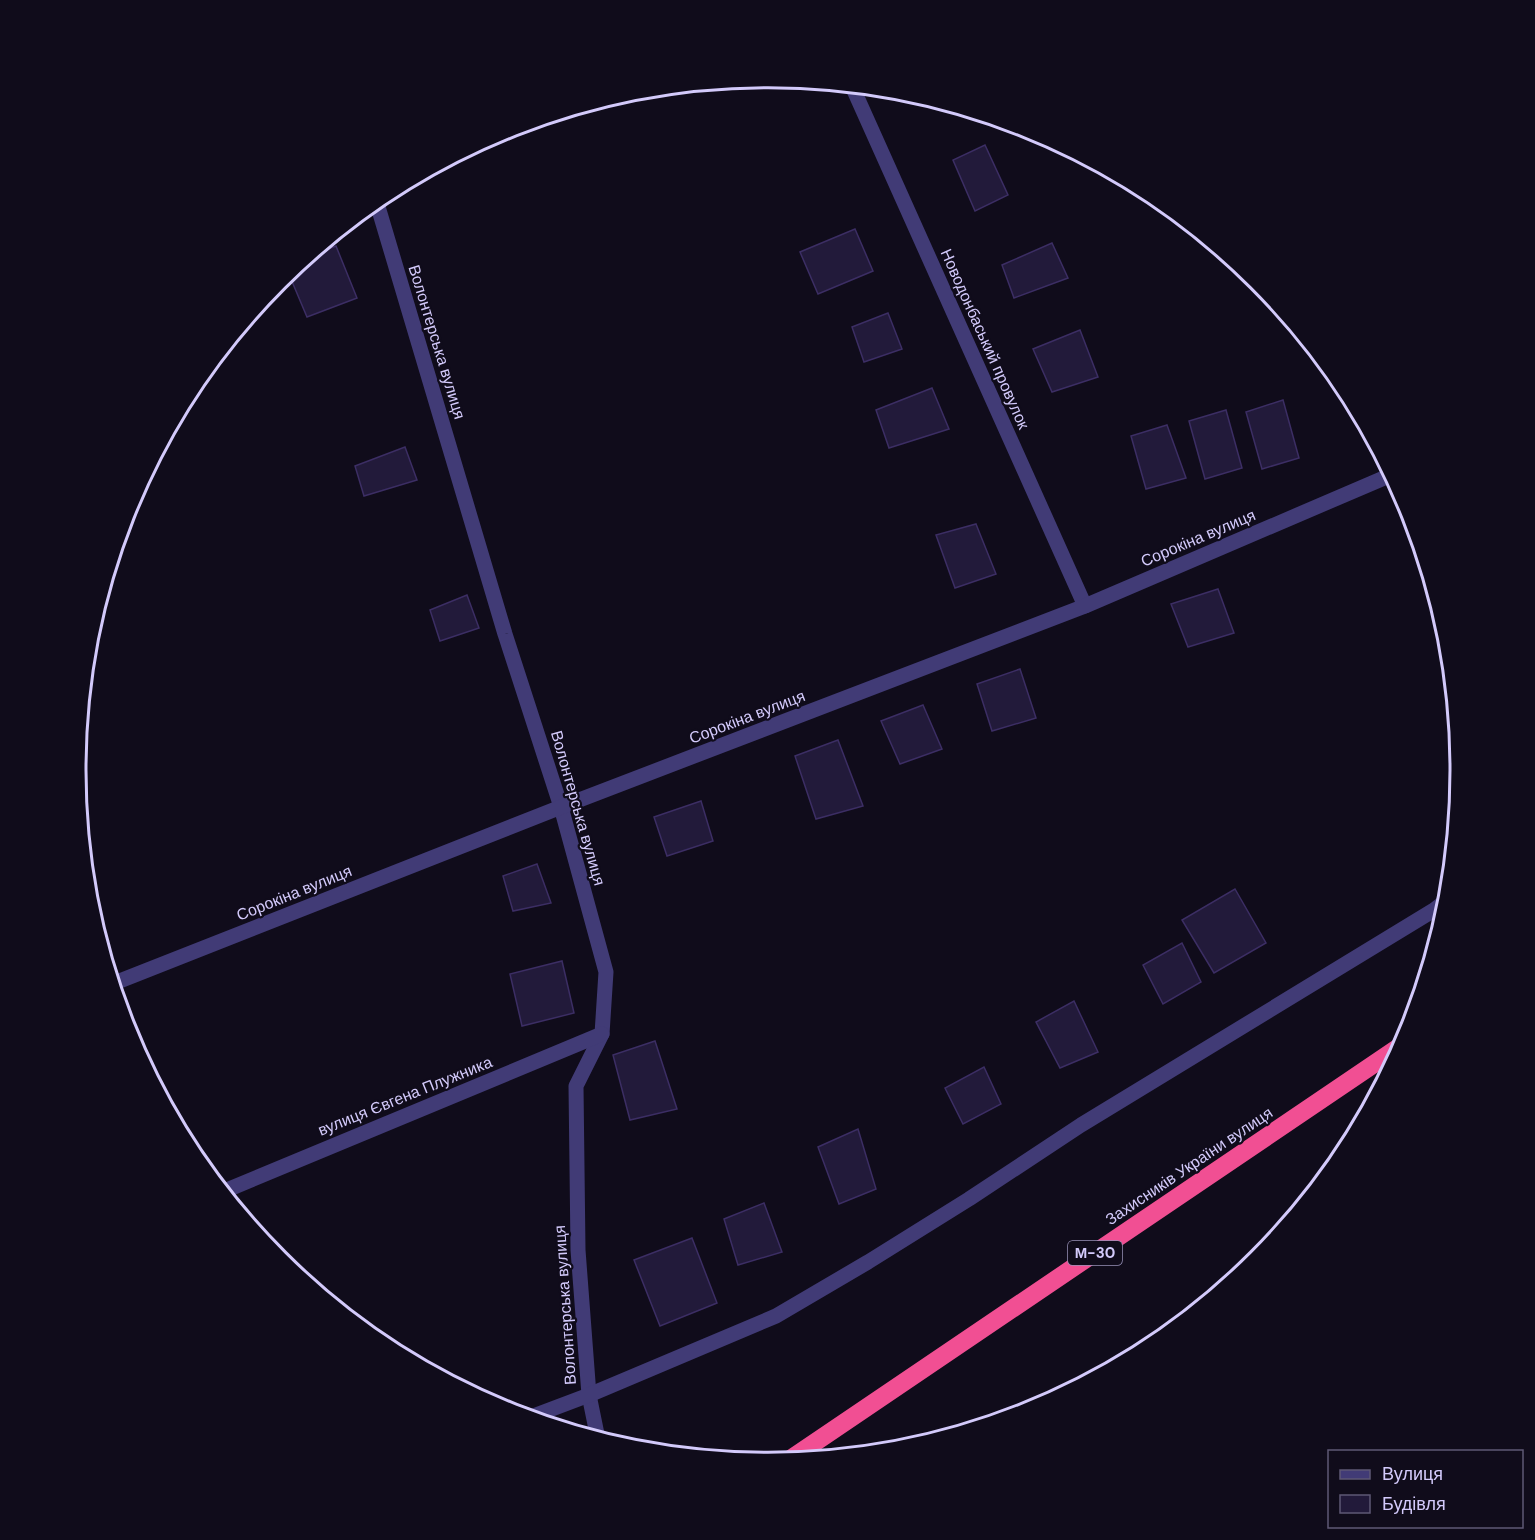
<svg xmlns="http://www.w3.org/2000/svg" width="1535" height="1540" font-family="'DM Sans',sans-serif">
<rect width="100%" height="100%" fill="#100c1b"/>
<g fill="#221a3a" stroke="#3c2e64" stroke-width="1.5">
<polygon points="985,145 1008,195 975,211 953,160"/>
<polygon points="855,229 873,271 818,294 800,252"/>
<polygon points="1052,243 1068,278 1014,298 1002,265"/>
<polygon points="336,246 357,298 307,317 288,272 305,258"/>
<polygon points="888,313 902,349 864,362 852,327"/>
<polygon points="1080,330 1098,377 1052,392 1033,349"/>
<polygon points="932,388 949,429 889,448 876,410"/>
<polygon points="1283,400 1299,458 1262,469 1246,412"/>
<polygon points="1226,410 1242,468 1205,479 1189,421"/>
<polygon points="1167,425 1186,478 1146,489 1131,436"/>
<polygon points="405,447 417,480 364,496 355,466"/>
<polygon points="976,524 996,574 955,588 936,535"/>
<polygon points="1218,589 1234,633 1188,647 1171,604"/>
<polygon points="467,595 479,628 440,641 430,610"/>
<polygon points="1020,669 1036,718 992,731 977,684"/>
<polygon points="923,705 942,749 900,764 881,721"/>
<polygon points="838,740 863,806 816,819 795,756"/>
<polygon points="701,801 713,841 667,856 654,817"/>
<polygon points="537,864 551,903 513,911 503,876"/>
<polygon points="1235,889 1266,943 1214,973 1182,920"/>
<polygon points="1182,943 1201,982 1163,1004 1143,965"/>
<polygon points="562,961 574,1013 522,1026 510,974"/>
<polygon points="1074,1001 1098,1052 1060,1068 1036,1022"/>
<polygon points="655,1041 677,1109 630,1120 613,1055"/>
<polygon points="984,1067 1001,1104 963,1124 945,1088"/>
<polygon points="858,1129 876,1189 839,1204 818,1147"/>
<polygon points="764,1203 782,1252 738,1265 724,1219"/>
<polygon points="692,1238 717,1303 660,1326 634,1260"/>
</g>
<g fill="none" stroke-linecap="round" stroke-linejoin="round">
<g stroke="#413b76" stroke-width="15">
<polyline points="852,86 1085,606"/>
<polyline points="376,200 505,634 561,807 606,972 602,1034 576,1086 578,1250 589,1395 598,1439"/>
<polyline points="112,984 561,807 1085,606 1391,475"/>
<polyline points="222,1192 602,1034"/>
<polyline points="528,1418 589,1395 776,1316 868,1262 969,1199 1081,1125 1434,910 1447,900"/>
</g>
<polyline stroke="#f14f93" stroke-width="18" points="789,1460 1402,1045"/>
</g>
<g text-anchor="middle" dominant-baseline="central" stroke-width="4.5" stroke-linejoin="round" paint-order="stroke">
<rect fill="#100c1b" stroke="#9891b8" stroke-width="1.5" x="1068" y="1241" width="54" height="24" rx="4.5"/>
<g font-size="15" font-weight="bold" fill="#d3cafb">
<text x="1095" y="1253">М-30</text>
</g>
<g font-size="16" fill="#d3cafb" stroke="#100c1b">
<text transform="translate(985 339) rotate(66)">Новодонбаський провулок</text>
<text transform="translate(437 342) rotate(73)">Волонтерська вулиця</text>
<text transform="translate(1198 538) rotate(-23)">Сорокіна вулиця</text>
<text transform="translate(747 717) rotate(-21)">Сорокіна вулиця</text>
<text transform="translate(578 808) rotate(74)">Волонтерська вулиця</text>
<text transform="translate(294 893) rotate(-22)">Сорокіна вулиця</text>
<text transform="translate(405 1096) rotate(-22)">вулиця Євгена Плужника</text>
<text transform="translate(1189 1166) rotate(-34)">Захисників України вулиця</text>
<text transform="translate(565 1305) rotate(-94)">Волонтерська вулиця</text>
</g>
</g>
<path d="M0 0H1535V1540H0ZM86 770a682 682 0 1 1 1364 0a682 682 0 1 1-1364 0Z" fill="#100c1b" fill-rule="evenodd"/>
<path fill="none" stroke="#d3cafb" stroke-width="3" d="M86 770a682 682 0 1 1 1364 0a682 682 0 1 1-1364 0Z"/>
<rect x="1328" y="1450" width="195" height="78" fill="#100c1b" stroke="#5e5875" stroke-width="1.5"/>
<rect x="1340" y="1470" width="30" height="9" fill="#413b76" stroke="#5e5875" stroke-width="1.5"/>
<text x="1382" y="1480" font-size="18" fill="#d3cafb">Вулиця</text>
<rect x="1340" y="1495" width="30" height="18" fill="#221a3a" stroke="#5e5875" stroke-width="1.5"/>
<text x="1382" y="1510" font-size="18" fill="#d3cafb">Будівля</text>
</svg>
